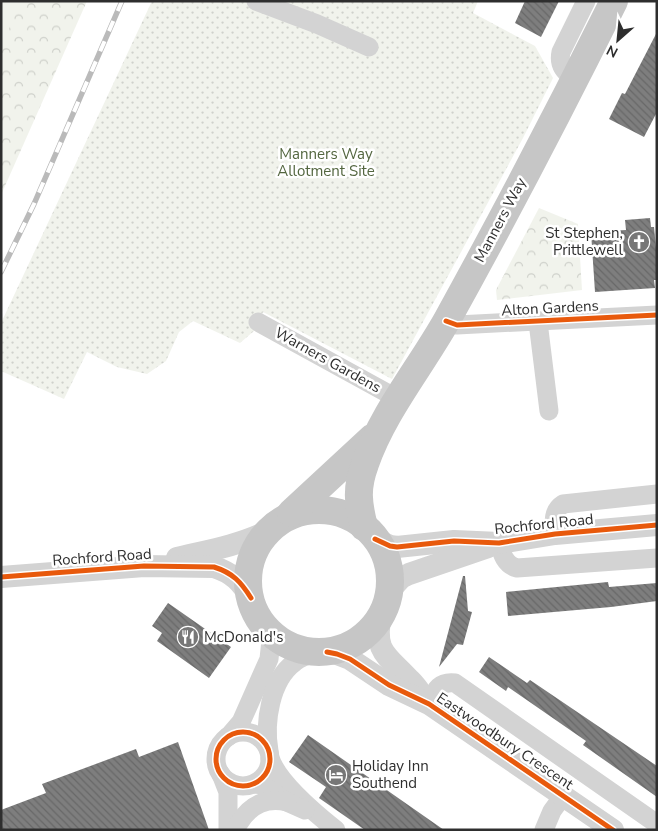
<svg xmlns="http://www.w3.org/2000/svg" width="658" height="831" font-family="'Nunito Sans',sans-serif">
<defs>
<pattern id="park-crowns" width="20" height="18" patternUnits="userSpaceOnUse" patternTransform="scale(1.25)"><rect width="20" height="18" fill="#f1f3ec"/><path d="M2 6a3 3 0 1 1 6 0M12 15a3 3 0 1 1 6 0" fill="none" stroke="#cfd1cb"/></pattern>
<pattern id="garden-dots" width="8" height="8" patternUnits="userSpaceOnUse" patternTransform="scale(1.25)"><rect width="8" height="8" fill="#f1f3ec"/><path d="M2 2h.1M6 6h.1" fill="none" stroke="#cfd1cb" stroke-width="1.8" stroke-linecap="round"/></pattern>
<pattern id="building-back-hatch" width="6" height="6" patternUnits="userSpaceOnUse" patternTransform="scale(1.25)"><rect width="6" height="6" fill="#7e7e7e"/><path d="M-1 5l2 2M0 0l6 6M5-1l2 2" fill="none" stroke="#686868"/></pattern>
</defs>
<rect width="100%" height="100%" fill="#fff"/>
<g fill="url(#park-crowns)">
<polygon points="1,1 87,1 1,195"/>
<polygon points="539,208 578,224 582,290 497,300 496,290"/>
</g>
<polygon fill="url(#garden-dots)" points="152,1 478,1 473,13 535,46 553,78 523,138 392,379 263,312 254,331 240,343 193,321 179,332 166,361 147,374 117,367 87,352 64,399 1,371 1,323"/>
<polygon fill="#f1f3ec" points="1,1 20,1 1,49"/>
<g fill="url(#building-back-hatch)">
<polygon points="525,1 559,1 541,37 515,23"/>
<polygon points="657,32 657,112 644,137 609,119 622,93 625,94"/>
<polygon points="650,218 651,227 654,227 657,258 657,280 654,280 655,288 595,292 591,232 626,230 625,220"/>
<polygon points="463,576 465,576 468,611 472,612 463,645 457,644 439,667"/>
<polygon points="608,582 609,587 657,583 657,601 611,607 508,616 506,592"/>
<polygon points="168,603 231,647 209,678 157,641 162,633 152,626"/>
<polygon points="489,657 527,683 530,680 657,766 657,797 583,745 586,741 508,687 506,691 479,672"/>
<polygon points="308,735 444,830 365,830 319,798 326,787 289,762"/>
<polygon points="178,742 209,830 1,830 1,810 46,793 42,784 136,749 139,757"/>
</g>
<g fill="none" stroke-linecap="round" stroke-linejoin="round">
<g stroke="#d3d3d3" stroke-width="19">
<polyline points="256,1 317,24 369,47"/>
<path d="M575,80c-10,-8 -17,-14 -14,-28l25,-51"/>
<polyline points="446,321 457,325 657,315"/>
<polyline points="258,322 398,399"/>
<polyline points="538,322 549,411"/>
<path d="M555,534c-1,-11 -3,-23 8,-30l94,-10"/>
<path d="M499,543c3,11 6,22 18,25l140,-10"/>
<path d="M429,704c6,-13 9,-23 26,-21l202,141"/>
<circle cx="243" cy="759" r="27"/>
<polyline points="229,736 241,722 269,659 271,640 266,627"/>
<path d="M269,751c-5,-28 1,-71 26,-89 6,-5 14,-7 21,-9"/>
<path d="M270,758c8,24 46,56 66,72"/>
<polyline points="221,774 228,792 228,830"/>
<polyline points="255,784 263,785 287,802 305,810"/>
<path d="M239,823c11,-18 27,-26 48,-21"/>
<polyline points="544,830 552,811 563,796"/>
</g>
<g stroke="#d3d3d3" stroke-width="22">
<polyline points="375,539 390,546 397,547 454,541 499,543 555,534 657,525"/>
<path d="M177,558c29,-7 59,-12 87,-25"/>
<path d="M1,577l143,-11 70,1c19,6 27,15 37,31"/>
<polyline points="391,589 401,578 409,574 488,547"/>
<path d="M381,615c-8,37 6,40 28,64 6,5 10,12 15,18"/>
<polyline points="327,652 337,654 350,659 389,685 429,704 613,830"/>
</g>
<g stroke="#c6c6c6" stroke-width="28">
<circle cx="319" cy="581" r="71"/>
<polyline points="291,513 372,438"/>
<path d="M364,527c-6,-24 -8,-39 1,-63 18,-52 55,-96 82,-144 58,-105 114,-212 167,-319"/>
</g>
<g stroke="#bababa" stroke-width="5.5">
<polyline id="rail" points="1,272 34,204 122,1"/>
</g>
<use href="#rail" stroke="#fff" stroke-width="4" stroke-dasharray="11" stroke-linecap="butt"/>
<g stroke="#fff" stroke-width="8">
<g id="cycleway">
<polyline points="446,321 457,325 657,315"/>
<polyline points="375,539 390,546 397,547 454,541 499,543 555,534 657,525"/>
<path d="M1,577l143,-11 70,1c19,6 27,15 37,31"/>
<polyline points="327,652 337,654 350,659 389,685 429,704 613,830"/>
<circle cx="243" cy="759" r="27"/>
</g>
</g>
<use href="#cycleway" stroke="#e8590c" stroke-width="5"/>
</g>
<defs>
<g id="church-disc" transform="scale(1.125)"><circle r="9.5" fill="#777" stroke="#fff"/><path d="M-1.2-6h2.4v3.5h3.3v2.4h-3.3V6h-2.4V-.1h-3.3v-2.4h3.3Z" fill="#fff"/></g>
<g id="restaurant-disc" transform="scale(1.125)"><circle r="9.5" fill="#777" stroke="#fff"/><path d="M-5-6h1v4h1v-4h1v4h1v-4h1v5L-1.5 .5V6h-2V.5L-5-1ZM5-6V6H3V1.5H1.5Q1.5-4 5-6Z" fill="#fff"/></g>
<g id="hotel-disc" transform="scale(1.125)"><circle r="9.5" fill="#777" stroke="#fff"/><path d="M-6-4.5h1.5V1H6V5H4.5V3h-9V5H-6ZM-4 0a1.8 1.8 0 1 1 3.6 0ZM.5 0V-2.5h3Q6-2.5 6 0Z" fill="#fff"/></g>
</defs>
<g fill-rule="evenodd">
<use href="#church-disc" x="639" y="242"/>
<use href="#restaurant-disc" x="188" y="637"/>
<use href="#hotel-disc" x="336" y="775"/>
</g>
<g text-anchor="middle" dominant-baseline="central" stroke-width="5" stroke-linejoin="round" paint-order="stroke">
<g font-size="15" fill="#53663f" stroke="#fff">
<text x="326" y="154">Manners Way<tspan x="326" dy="17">Allotment Site</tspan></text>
</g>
<g font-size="15" fill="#2e2e2e" stroke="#fff">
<text transform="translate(500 220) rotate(-62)">Manners Way</text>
<text transform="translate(550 308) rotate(-3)">Alton Gardens</text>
<text transform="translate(328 360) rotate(29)">Warners Gardens</text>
<text transform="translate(544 524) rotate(-6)">Rochford Road</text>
<text transform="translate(102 557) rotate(-4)">Rochford Road</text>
<text transform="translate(505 741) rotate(34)">Eastwoodbury Crescent</text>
</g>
<g font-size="15" fill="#2e2e2e" stroke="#fff" text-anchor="start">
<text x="623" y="233" text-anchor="end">St Stephen,<tspan x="623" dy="17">Prittlewell</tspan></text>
<text x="204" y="637">McDonald's</text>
<text x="352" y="766">Holiday Inn<tspan x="352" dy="17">Southend</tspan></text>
</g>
</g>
<rect width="658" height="831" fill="none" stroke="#2e2e2e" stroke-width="5"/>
<g transform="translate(618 40) rotate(207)" stroke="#ffffff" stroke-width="4" paint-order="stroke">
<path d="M0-4L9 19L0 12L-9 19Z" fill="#2e2e2e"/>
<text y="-8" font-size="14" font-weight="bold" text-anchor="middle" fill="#2e2e2e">N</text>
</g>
</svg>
